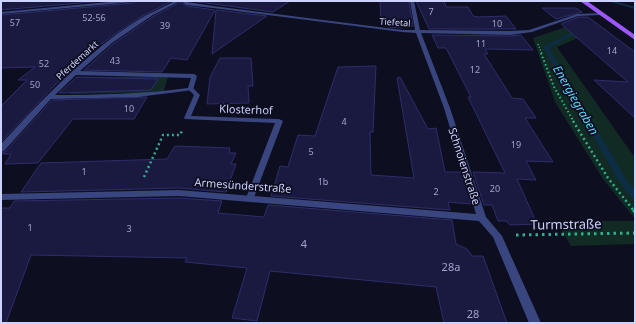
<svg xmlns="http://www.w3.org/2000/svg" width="636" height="324" font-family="'Noto Sans',sans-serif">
<rect width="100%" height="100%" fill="#0d0e20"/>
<g fill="#112a24">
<polygon points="593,21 607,30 578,38 557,47 635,158 635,219 603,179 555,102 533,38 572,25"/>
<polygon points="86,77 168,77 164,91 144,93 69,94"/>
<polygon points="556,221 635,221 635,244 571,246"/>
</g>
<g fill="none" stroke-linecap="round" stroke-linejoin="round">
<g fill="#0d2d44" fill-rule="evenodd">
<polygon points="607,1 614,1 635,7 635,9"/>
<polygon points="578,29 582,30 549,48 626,179 635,190 635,199 632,198 618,180 543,47"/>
</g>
</g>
<g fill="#1a1a40" stroke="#2d2d6c">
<polygon points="1,1 103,1 1,10"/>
<polygon points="136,1 172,1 137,19 100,45 55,85 1,142 1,106 27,80 18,80 35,67 1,68 1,15 133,3"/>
<polygon points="191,1 290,1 273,12"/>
<polygon points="380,1 409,1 413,26 402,28 389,27 388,23 381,23"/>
<polygon points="416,1 444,1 446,7 468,7 473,16 478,17 506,16 516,29 429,29"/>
<polygon points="180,2 186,6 215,10 187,60 171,58 162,72 84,70 113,44 154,16"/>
<polygon points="542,8 576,8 582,12 556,19"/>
<polygon points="216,10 267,16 212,54"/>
<polygon points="578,17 588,17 635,52 635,118 594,80 628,82 561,24"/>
<polygon points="432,35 510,36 521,35 533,50 485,49 488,54 484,54 512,98 523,99 536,118 525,118 553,162 526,161 536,180 517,179 537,224 510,225 506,221 498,221 492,205 484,205 473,172 505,173 468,97 471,97 446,48 438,48"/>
<polygon points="220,58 251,58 253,86 248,86 249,103 207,104 210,77"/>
<polygon points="376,66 373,132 370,132 371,175 414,178 397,78 400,77 428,129 436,128 445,172 462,172 471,204 448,202 450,210 271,196 280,166 288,167 298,135 315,136 338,67"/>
<polygon points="77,77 158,79 151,90 59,93"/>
<polygon points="147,97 134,119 73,119 38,163 5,164 11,154 1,154 1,152 5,152 52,100"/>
<polygon points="175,146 230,148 229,153 236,153 231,164 236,164 226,192 179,188 21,192 41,163 167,159"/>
<polygon points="179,198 222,201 218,213 264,217 268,205 452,220 456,244 467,249 472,256 483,256 507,323 444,323 436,287 270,271 257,321 232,318 247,268 185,262 187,258 31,255 6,323 1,323 1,208 10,208 14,201"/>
</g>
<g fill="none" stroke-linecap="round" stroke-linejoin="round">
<polyline stroke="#31af8e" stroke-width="1.5" stroke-dasharray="1 2" stroke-linecap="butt" points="538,44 542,54"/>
<polyline stroke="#31af8e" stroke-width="2" stroke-dasharray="1.5 2.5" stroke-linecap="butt" points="541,53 554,87 574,122"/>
<g stroke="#31af8e" stroke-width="2.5" stroke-dasharray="2 3" stroke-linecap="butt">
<polyline points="573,121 608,178 634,211"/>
<polyline points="144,177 163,135 180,135 182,131"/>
</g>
<g stroke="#31af8e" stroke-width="3" stroke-dasharray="2.5 4" stroke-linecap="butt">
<polyline points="633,210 635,212"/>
<polyline points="516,235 635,233"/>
</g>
<polygon fill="#39457e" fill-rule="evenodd" points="191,87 193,88 200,95 191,116 279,119 283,121 253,200 250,201 246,198 275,123 185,119 184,118 194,95 188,89"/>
<g fill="#39457e" fill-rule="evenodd">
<polygon points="119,1 135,1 133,2 1,14 1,12"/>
<polygon points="175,1 180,1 153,15 149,14"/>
<polygon points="181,1 213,6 215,7 213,8 186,5"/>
</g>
<g fill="#39457e" fill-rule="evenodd">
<polygon points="410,1 414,1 420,30 510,31 529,30 577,14 601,13 603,14 601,15 578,16 532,32 510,35 421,33 450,108 486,217 502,236 541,323 529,323 493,237 479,221 179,196 1,200 1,194 179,190 476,214 444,108 416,33 402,32 213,8 211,7 213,6 402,30 415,30"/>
<path d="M151,13l2,1v1l-41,28 -32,28 114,3 3,2 -4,14 -55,7 -87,2 -47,52h-3v-7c36,-39 73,-78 116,-110 11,-7 22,-16 34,-21zM76,75l115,3 -3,10c-44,6 -88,7 -133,7z"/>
</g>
<polygon fill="#9d58fb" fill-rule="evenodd" points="580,1 587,1 635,35 635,40"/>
</g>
<g text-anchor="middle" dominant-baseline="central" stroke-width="3.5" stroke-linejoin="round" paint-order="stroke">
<g font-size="9" fill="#a1a4ce">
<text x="431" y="11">7</text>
<text x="94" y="17">52-56</text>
<text x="15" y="22">57</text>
<text x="497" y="23">10</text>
<text x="165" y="25">39</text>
<text x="481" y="43">11</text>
<text x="612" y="50">14</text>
<text x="115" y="60">43</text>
<text x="44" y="63">52</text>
<text x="475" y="69">12</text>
<text x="35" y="84">50</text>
<text x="129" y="108">10</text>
<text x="344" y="121">4</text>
<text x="516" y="144">19</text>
<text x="311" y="151">5</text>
<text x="84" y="171">1</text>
<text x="323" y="181">1b</text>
<text x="495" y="188">20</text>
<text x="436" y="191">2</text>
<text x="30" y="227">1</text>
<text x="129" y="228">3</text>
</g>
<g font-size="9" fill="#ced2fe" stroke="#0d0e20">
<text transform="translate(395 22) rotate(4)">Tiefetal</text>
<text transform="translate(77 60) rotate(-42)">Pferdemarkt</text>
</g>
<g font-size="11" fill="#ced2fe" stroke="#0d0e20">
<text transform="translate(246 109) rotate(2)">Klosterhof</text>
<text transform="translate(465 166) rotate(72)">Schnoienstraße</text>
<text transform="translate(243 185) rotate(4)">Armesünderstraße</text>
</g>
<g font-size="11" fill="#a1a4ce">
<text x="304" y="243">4</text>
<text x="451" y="266">28a</text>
<text x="473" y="313">28</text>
</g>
<g font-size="12" font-style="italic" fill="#5ed2fb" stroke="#0d0e20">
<text transform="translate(576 100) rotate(60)">Energiegraben</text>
</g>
<g font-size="13" fill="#ced2fe" stroke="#0d0e20">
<text transform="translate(566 224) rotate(-1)">Turmstraße</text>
</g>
</g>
<rect width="636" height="324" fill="none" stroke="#ced2fe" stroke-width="4"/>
</svg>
